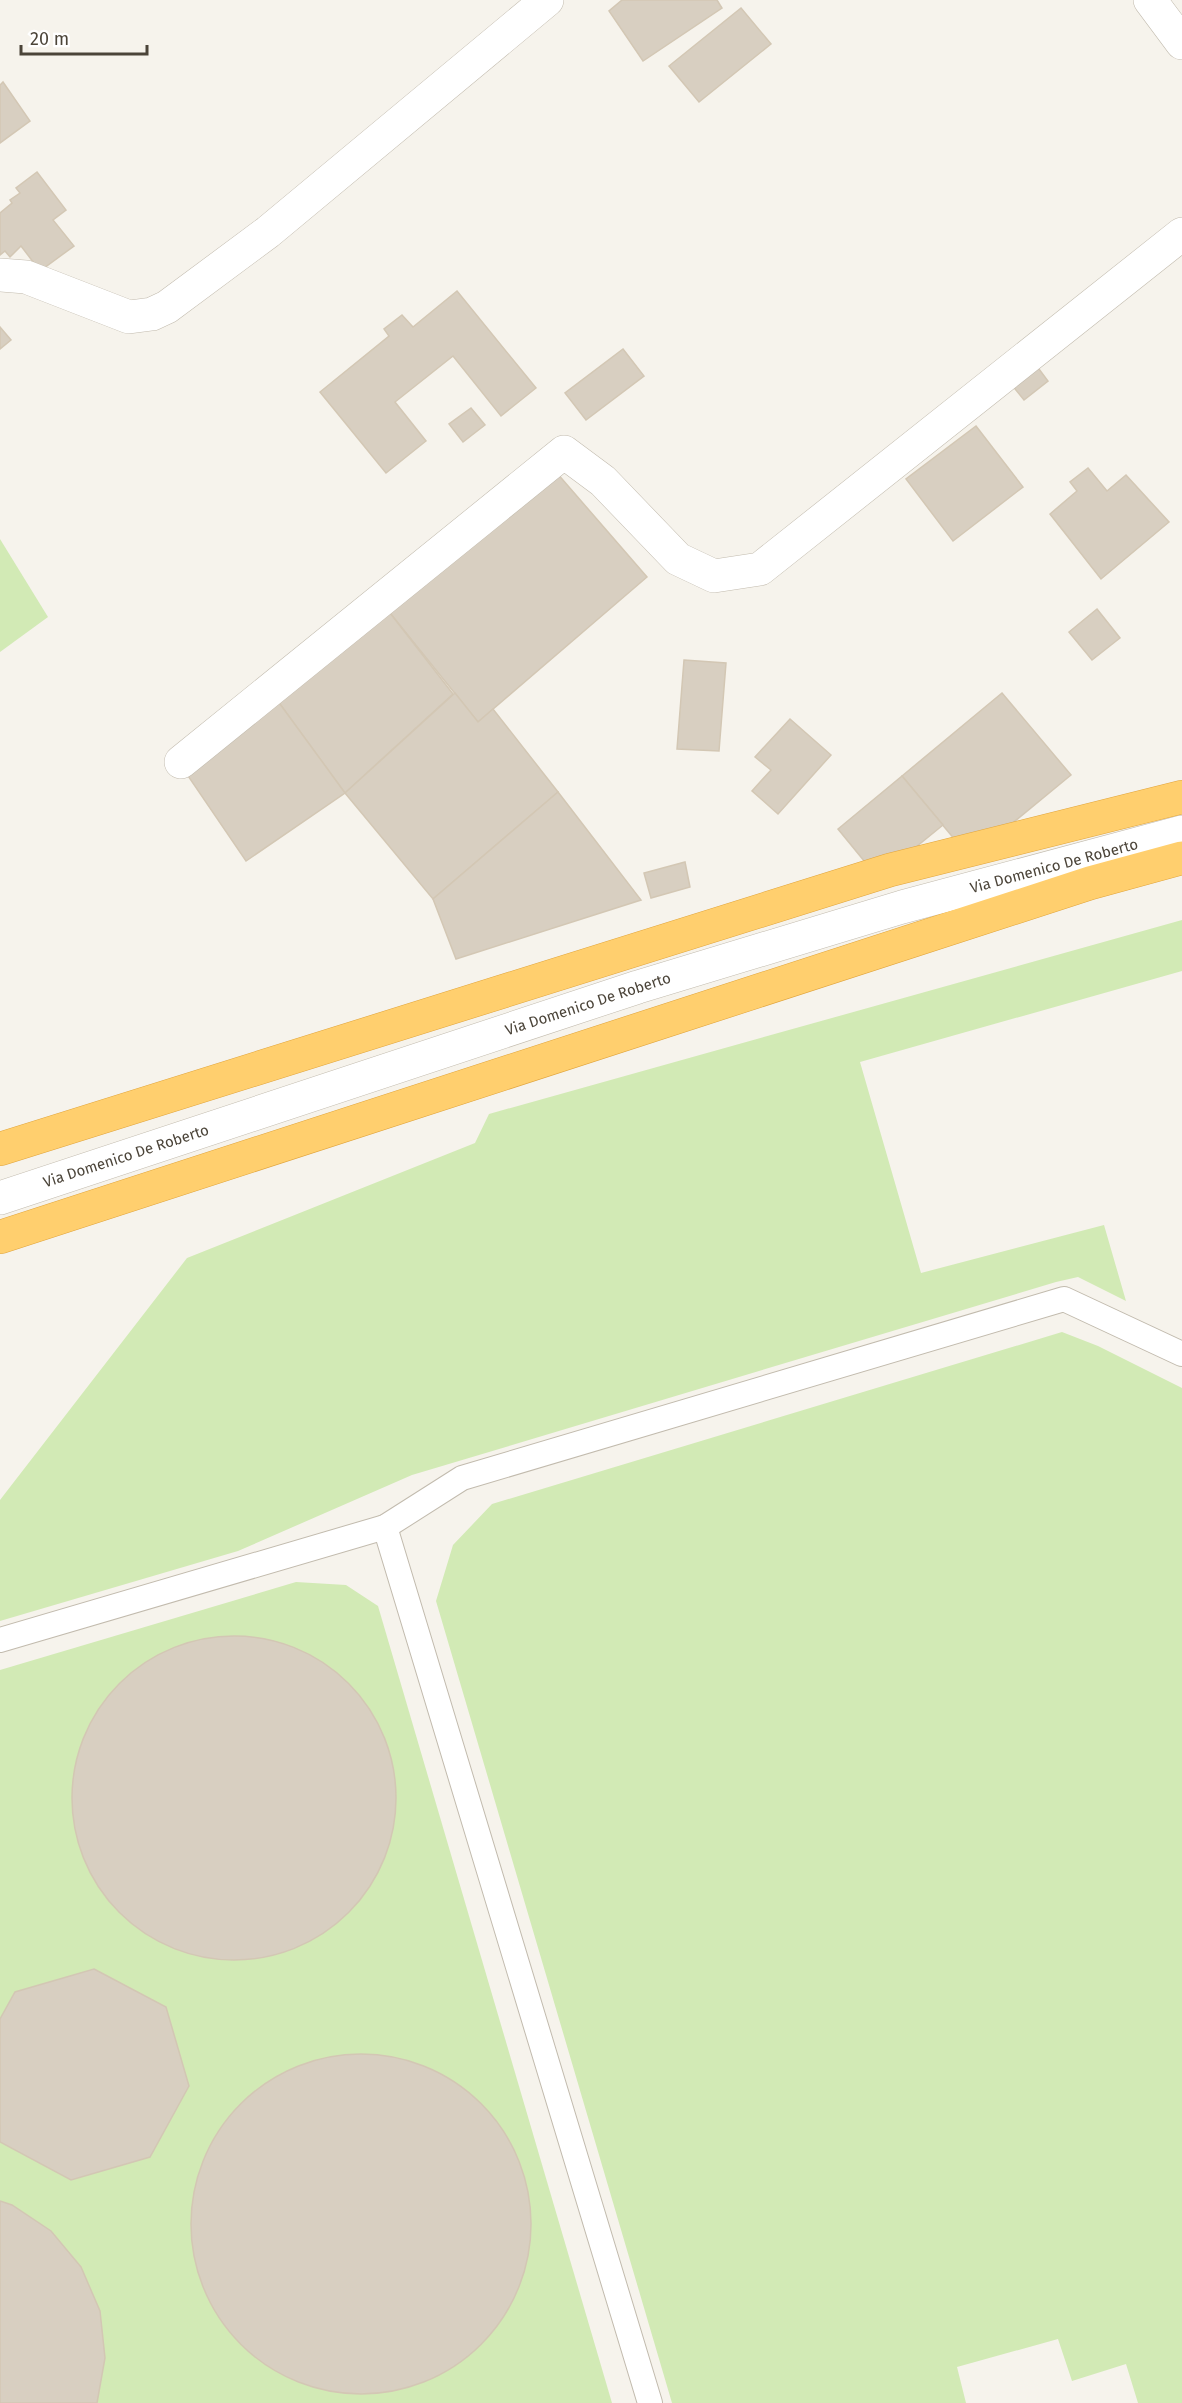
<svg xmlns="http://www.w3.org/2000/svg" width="1182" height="2403" font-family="'Fira Sans',sans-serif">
<rect width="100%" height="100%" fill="#f6f3ec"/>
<g fill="#d2eab5">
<polygon points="0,539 48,617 0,652"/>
<polygon points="1182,920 1182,971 860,1062 921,1273 1104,1225 1126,1301 1078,1277 1056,1282 412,1475 238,1551 0,1621 0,1500 187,1258 475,1143 489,1114"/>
<polygon points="1062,1332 1098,1346 1182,1388 1182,2403 1138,2403 1126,2364 1072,2381 1058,2339 957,2367 966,2403 672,2403 436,1601 453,1545 492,1504"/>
<polygon points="296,1582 346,1585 378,1606 612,2403 0,2403 0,1670"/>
</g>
<g fill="#d8cfc1" stroke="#d3c7b4" stroke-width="1.5">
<polygon points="622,0 717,0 722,8 643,61 609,11"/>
<polygon points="741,8 771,44 699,102 669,66"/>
<polygon points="3,82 30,121 0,143 0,85"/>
<polygon points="37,172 66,210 53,220 74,246 40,271 21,246 10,257 5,251 0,255 0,213 12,203 10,200 20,193 16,188"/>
<polygon points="457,291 536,388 501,416 453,356 395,402 426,441 386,473 320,392 389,336 384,329 402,315 413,327"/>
<polygon points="0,327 11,340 0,349"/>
<polygon points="623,349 644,376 586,420 565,393"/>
<polygon points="1036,365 1048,381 1024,400 1011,384"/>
<polygon points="471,408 485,425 463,442 449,424"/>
<polygon points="976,426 1023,487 953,541 906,479"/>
<polygon points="1088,468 1107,491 1126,475 1169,522 1101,579 1050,514 1077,491 1070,482"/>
<polygon points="556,472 647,577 478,722 390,613"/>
<polygon points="1097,609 1120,638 1092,660 1069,632"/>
<polygon points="390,613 453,694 345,793 277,700"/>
<polygon points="684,660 726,663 719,751 677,749"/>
<polygon points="455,693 478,722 493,709 558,792 433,899 345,793"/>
<polygon points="1002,693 1071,775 970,858 902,776"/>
<polygon points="277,700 345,793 246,861 186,773"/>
<polygon points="790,719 831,755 778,814 752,791 771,770 755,757"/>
<polygon points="902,776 943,825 878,878 838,829"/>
<polygon points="558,792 641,900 456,959 433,899"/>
<polygon points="685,862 690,887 651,898 644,873"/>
<circle cx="234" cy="1798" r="162"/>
<polygon points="94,1969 166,2007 189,2086 150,2157 71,2180 0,2142 0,2019 15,1992"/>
<circle cx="361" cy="2224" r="170"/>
<polygon points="0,2201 12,2205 51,2231 81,2267 100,2311 105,2358 97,2403 0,2403"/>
</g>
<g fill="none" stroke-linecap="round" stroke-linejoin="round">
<g stroke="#c2bbae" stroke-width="26">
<g id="lane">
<polyline points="385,1527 650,2403"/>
<polyline points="0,1640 385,1527 462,1478 1064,1299 1182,1354"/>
</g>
</g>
<g stroke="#c2bbae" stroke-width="34">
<g id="street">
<polyline points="1150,0 1182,43"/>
<polyline points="0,275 26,277 129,317 152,314 167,307 268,232 547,0"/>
<polyline points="181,762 564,452 603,481 678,559 714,576 760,569 1182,234"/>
<polyline points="0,1198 638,987 902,907 1182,832"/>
</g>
</g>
<g stroke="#e0a43c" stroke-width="34">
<g id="highway">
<polyline points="0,1149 890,870 1182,797"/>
<polyline points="0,1237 1090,883 1182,858"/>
</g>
</g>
<use href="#lane" stroke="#fff" stroke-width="24"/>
<use href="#street" stroke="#fff" stroke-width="33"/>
<use href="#highway" stroke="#ffcf6e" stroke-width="33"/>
</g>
<g text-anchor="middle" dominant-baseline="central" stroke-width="4.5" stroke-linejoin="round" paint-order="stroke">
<g font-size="15" fill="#4b4439" stroke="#fff">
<text transform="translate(1054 866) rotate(-15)">Via Domenico De Roberto</text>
<text transform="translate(588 1004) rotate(-18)">Via Domenico De Roberto</text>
<text transform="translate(126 1156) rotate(-18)">Via Domenico De Roberto</text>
</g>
</g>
<path d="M21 45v9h126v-9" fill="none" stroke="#4b4439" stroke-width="3"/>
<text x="30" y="45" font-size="18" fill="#4b4439" stroke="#ffffff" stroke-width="4.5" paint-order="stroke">20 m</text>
</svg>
